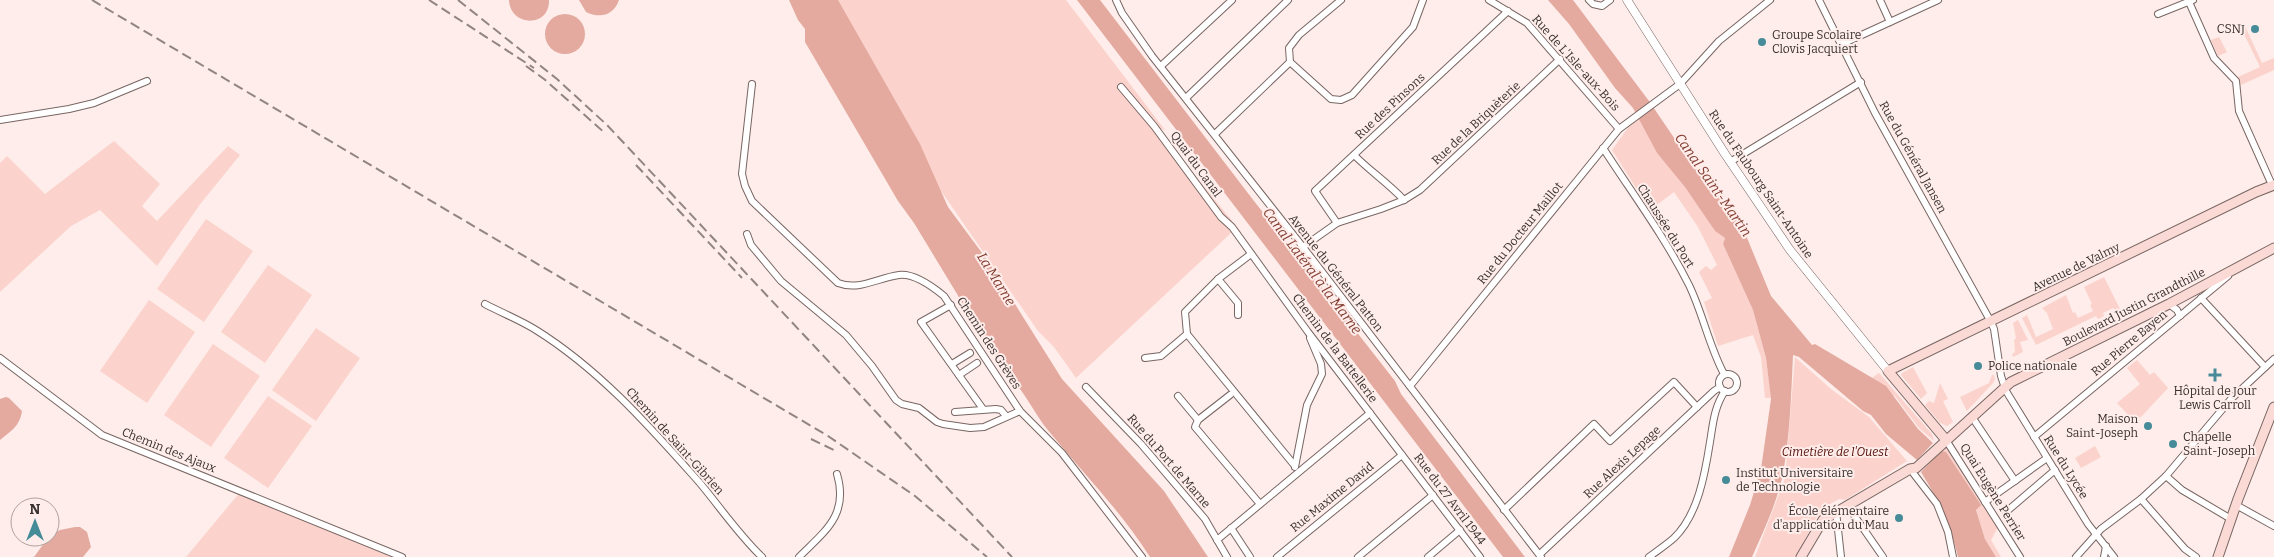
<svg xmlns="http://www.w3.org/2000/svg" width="2274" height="557" font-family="Bitter,serif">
<rect width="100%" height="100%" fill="#feedea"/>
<g fill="#fbd3cc">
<polygon points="835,0 1066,0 1165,130 1156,127 1241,232 1231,233 1076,378 1054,347 1038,331 932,178"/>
<polygon points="2245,26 2262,63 2274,58 2274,70 2241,85 2238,77 2260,67 2241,28"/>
<polygon points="2219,37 2227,52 2218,56 2211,40"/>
<polygon points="1640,118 1657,153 1685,186 1715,231 1725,238 1723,244 1753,310 1766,358 1771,398 1765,398 1761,357 1753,335 1718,346 1704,302 1712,298 1699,272 1706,266 1711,270 1717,265 1698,227 1674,192 1650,210 1612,150 1630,125"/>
<polygon points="114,141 160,184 142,206 157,221 228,146 240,155 201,203 157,266 100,210 71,226 0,292 0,163 7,156 45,194"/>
<polygon points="206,219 253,251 204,322 157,289"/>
<polygon points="268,265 312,295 265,363 221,332"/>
<polygon points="2104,277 2120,309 2115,310 2113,308 2103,313 2104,316 2098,319 2096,316 2036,345 2022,318 2027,315 2036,337 2053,329 2047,313 2042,308 2066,295 2073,313 2075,312 2078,318 2093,311 2090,305 2092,304 2084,287"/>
<polygon points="149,300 195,332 147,403 100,371"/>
<polygon points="2018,320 2028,340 2020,342 2023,352 2013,357 2012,354 2015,352 2014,340 2016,338 2013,323"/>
<polygon points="316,328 360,358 316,421 272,390"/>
<polygon points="213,344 260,376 211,447 164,415"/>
<polygon points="1795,357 1831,389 1869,417 1907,461 1845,500 1839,499 1830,504 1829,510 1816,518 1796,557 1755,557 1785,478"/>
<polygon points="2137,360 2150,375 2154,372 2168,388 2141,417 2132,419 2117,403 2140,384 2127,368"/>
<polygon points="1913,367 1927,393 1921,399 1901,375 1902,373"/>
<polygon points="1879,373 1932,434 1934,441 1919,428 1894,395 1891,404 1869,380"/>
<polygon points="1992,375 1994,375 1995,379 1993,383 1967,411 1960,397 1989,383"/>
<polygon points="1940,383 1948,399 1943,401 1953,422 1947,426 1940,423 1925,405 1929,401 1934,403"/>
<polygon points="268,396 312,426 268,488 224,458"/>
<polygon points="2095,446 2101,457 2081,468 2075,458"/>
<polygon points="1946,447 1998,527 1991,540 2001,557 1996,557 1985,539 1976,510 1980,505 1941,451"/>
<polygon points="241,491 397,557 186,557"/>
</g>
<g fill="#e4aa9f">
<path d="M509,0h40c1,28 -39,27 -40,0z"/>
<path d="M579,0h40c-5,15 -19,19 -33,12z"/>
<path d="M789,0h49l82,144 28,63 40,54 74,118 102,112 44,66h-58c-30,-47 -68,-85 -103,-128 -11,-14 -19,-30 -30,-44l-1,1 -25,-36 -77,-127 -16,-22 -93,-159v-13l-7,-9z"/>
<polygon points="1077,0 1100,0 1254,201 1395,381 1401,394 1525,557 1503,557"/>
<path d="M1548,0h25l76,101 34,50 35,41 27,41 26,63 41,49 3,-1 71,42 32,43 15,14 -16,17 -31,-26 -15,-19 -8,-4 -64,-54 -6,-2c-2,41 -3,83 -11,123 -6,27 -19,54 -30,79h-23l21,-52 11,-36 10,-70 -5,-41 -13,-48 -30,-66 2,-6 -10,-7 -30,-44 -28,-34 -24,-45 -18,-20 -46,-64z"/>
<circle cx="565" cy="34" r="20"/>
<path d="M6,397l3,1 13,13c-2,15 -11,20 -22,29v-41z"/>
<path d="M1941,451l5,1 35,53 -5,5 9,29 11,18h-38c-8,-34 -19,-56 -37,-85z"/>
<polygon points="75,527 80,527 87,532 91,547 83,557 34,557 50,535 60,530"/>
</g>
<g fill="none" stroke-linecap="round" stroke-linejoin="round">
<g stroke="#786663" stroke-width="8">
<g id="minor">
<polyline points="1116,0 1122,13 1152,56 1303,247 1541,557"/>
<polyline points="1489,0 1527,23 1619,129"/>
<polyline points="1589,0 1593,4 1602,6 1610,0"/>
<polyline points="1819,0 1875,113 1991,322 1994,329 2001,376 2006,391 2088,524 2114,557"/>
<polyline points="1880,0 1890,22"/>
<polyline points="2189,2 2214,58 2236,81 2239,111 2272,185"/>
<polyline points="2158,14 2193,0"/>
<polyline points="1842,44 1938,0"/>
<polyline points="1290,62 1289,48 1299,35 1341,0"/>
<polyline points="1161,66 1232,0"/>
<path d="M752,84l-10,90 3,12 7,15 86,82c21,8 39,-5 61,-8 15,-2 34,12 45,21l76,115 42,42 80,104"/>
<polyline points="1121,87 1154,126 1221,217 1232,227 1308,332 1480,557"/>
<polyline points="1186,98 1288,0"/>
<polyline points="0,120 69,109 94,103 147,81"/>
<polyline points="1215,134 1290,62 1331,99 1341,100 1352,95 1413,27 1423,0"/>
<path d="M1603,148c29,45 62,89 86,137 14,29 20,61 35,89"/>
<path d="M1354,155c16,16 34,28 50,45"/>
<polyline points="1730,162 1861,82"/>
<polyline points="1337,223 1315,191 1508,11"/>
<polyline points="747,234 751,245 781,281 846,335 872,366 896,400 902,404 919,408 937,422 943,424 970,428 984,427 1020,411"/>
<polyline points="1303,247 1337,223 1381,209 1404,200 1420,190 1560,59"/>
<polyline points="1218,279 1238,303 1238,315"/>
<polyline points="2201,298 2265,367"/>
<path d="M485,304c17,9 35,16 51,26 64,40 113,96 163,152 21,25 39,52 63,75"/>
<polyline points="2169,304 2177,310 2180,316"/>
<polyline points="951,305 921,322 983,409"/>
<polyline points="1187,334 1295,466"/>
<polyline points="0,358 102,435 402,557"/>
<polyline points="1145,358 1161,356 1187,334 1185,312 1218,279 1251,254"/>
<polyline points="952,364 970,353"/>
<circle cx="1728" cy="383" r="9"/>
<polyline points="959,375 977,363"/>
<polyline points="1410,386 1619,129 1680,84 1719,41 1770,0"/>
<polyline points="1086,387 1141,444 1205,519 1227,557"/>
<polyline points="1230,395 1198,420 1195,427 1260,504"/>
<polyline points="1178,396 1198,420"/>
<polyline points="955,412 996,409 1001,410 1006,416"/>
<polyline points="1972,417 2015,481"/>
<polyline points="2034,437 2228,276"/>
<polyline points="1946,440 2020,557"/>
<polyline points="1295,467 1307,405 1322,374 1321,364 1310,338"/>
<polyline points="1910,469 1937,504 1948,532 1953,557"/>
<polyline points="2166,476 2182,490 2231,519"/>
<polyline points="2141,499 2185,549 2196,557"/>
<polyline points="1985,502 2047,458"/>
<polyline points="1847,505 1883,557"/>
<polyline points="2236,505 2274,526"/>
<polyline points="1504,510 1594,424 1610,441 1674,382 1697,407"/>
<polyline points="1836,511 1841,557"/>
<polyline points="2006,512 2055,470"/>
<polyline points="1231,528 1250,557"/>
<polyline points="1217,540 1370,413"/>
<polyline points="1540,554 1714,391 1720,387"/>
<path d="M799,557c26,-26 50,-42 38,-83"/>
<polyline points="1277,557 1402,455"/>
<polyline points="1358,557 1433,495"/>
<polyline points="1428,557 1460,530"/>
<path d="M1649,557c8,-6 17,-12 25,-19 24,-23 31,-64 36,-96 3,-18 4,-35 15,-51"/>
<polyline points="2076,557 2101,529 2141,499 2166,476 2231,399 2274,359"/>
<polyline points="2104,557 2106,546"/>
</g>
</g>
<g stroke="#786663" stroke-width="9">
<polyline id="tertiary" points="1627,0 1725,154 1790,250 1888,371"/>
</g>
<g stroke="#786663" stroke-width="11">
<g id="secondary">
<polyline points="1946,440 1888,371 2256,192 2274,185"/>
<polyline points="1801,557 1823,520 1910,469 1916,468 2011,382 2169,304 2274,248"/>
<polyline points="2218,557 2238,499 2274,407"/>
</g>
</g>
<use href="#minor" stroke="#fff" stroke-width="6"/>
<use href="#tertiary" stroke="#fff" stroke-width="8"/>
<use href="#secondary" stroke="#fbdad5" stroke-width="9"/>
<g stroke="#918582" stroke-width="2" stroke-dasharray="10 5" stroke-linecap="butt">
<polyline points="92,0 828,436 915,496 987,557"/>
<polyline points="429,0 534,68"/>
<polyline points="458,0 557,79 607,125 1012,557"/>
<polyline points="526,66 544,79 606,134"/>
<polyline points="636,165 742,278"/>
<polyline points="811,439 836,451"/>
</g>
</g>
<g fill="#468b98" stroke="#feedea" stroke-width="2">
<circle cx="2255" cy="29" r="5"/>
<circle cx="1762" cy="42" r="5"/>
<circle cx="1978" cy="366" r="5"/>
<path d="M2212.5 367.5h5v5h5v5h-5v5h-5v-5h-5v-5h5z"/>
<circle cx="2148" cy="426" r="5"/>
<circle cx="2173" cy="444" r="5"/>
<circle cx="1726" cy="480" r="5"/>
<circle cx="1899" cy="518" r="5"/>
</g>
<g text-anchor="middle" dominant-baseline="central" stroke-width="4" stroke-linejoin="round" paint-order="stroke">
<g font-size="12" fill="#39312f" stroke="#feedea" text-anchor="start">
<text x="2245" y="29" text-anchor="end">CSNJ</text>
<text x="1772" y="35">Groupe Scolaire<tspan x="1772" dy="14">Clovis Jacquiert</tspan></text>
<text x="1988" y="366">Police nationale</text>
<text x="2215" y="391" text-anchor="middle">Hôpital de Jour<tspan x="2215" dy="14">Lewis Carroll</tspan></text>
<text x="2138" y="419" text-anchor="end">Maison<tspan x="2138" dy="14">Saint-Joseph</tspan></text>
<text x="2183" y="437">Chapelle<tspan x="2183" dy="14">Saint-Joseph</tspan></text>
<text x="1736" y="473">Institut Universitaire<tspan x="1736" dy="14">de Technologie</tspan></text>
<text x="1889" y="511" text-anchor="end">École élémentaire<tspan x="1889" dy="14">d'application du Mau</tspan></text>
</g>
<g font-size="12" fill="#39312f" stroke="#feedea">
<text transform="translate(1576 63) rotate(48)">Rue de L'Isle-aux-Bois</text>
<text transform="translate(1390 106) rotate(-43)">Rue des Pinsons</text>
<text transform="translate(1476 123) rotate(-43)">Rue de la Briquèterie</text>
<text transform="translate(1913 157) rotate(61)">Rue du Général Jansen</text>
<text transform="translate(1196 164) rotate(54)">Quai du Canal</text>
<text transform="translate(1761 184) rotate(56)">Rue du Faubourg Saint-Antoine</text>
<text transform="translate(1666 226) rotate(58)">Chaussée du Port</text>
<text transform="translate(1520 233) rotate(-51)">Rue du Docteur Maillot</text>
<text transform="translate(2076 267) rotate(-26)">Avenue de Valmy</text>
<text transform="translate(1336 273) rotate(52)">Avenue du Général Patton</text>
<text transform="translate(2134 307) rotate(-27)">Boulevard Justin Grandthille</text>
<text transform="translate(989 343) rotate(57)">Chemin des Grèves</text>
<text transform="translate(2129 343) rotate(-40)">Rue Pierre Bayen</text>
<text transform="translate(1335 348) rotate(53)">Chemin de la Battellerie</text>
<text transform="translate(675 441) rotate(48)">Chemin de Saint-Gibrien</text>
<text transform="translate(169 450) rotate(22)">Chemin des Ajaux</text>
<text transform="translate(1169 461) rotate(49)">Rue du Port de Marne</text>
<text transform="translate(1622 462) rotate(-43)">Rue Alexis Lepage</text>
<text transform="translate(2066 467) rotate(58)">Rue du Lycée</text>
<text transform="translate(1993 492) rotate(58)">Quai Eugène Perrier</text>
<text transform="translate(1332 497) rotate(-39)">Rue Maxime David</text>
<text transform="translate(1450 499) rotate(53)">Rue du 27 Avril 1944</text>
</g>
<g font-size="12" font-style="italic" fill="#520d06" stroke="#feedea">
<text x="1835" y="452">Cimetière de l'Ouest</text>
</g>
<g font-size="14" font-style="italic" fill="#823b2f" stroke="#feedea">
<text transform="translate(1713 185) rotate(55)">Canal Saint-Martin</text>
<text transform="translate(1312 271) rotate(53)">Canal Latéral à la Marne</text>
<text transform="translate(996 279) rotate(58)">La Marne</text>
</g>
</g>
<g transform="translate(35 522)"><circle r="24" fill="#feedea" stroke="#afa29f"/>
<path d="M0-4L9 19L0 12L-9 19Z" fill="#468b98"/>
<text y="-8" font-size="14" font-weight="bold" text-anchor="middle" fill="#39312f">N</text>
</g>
</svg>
